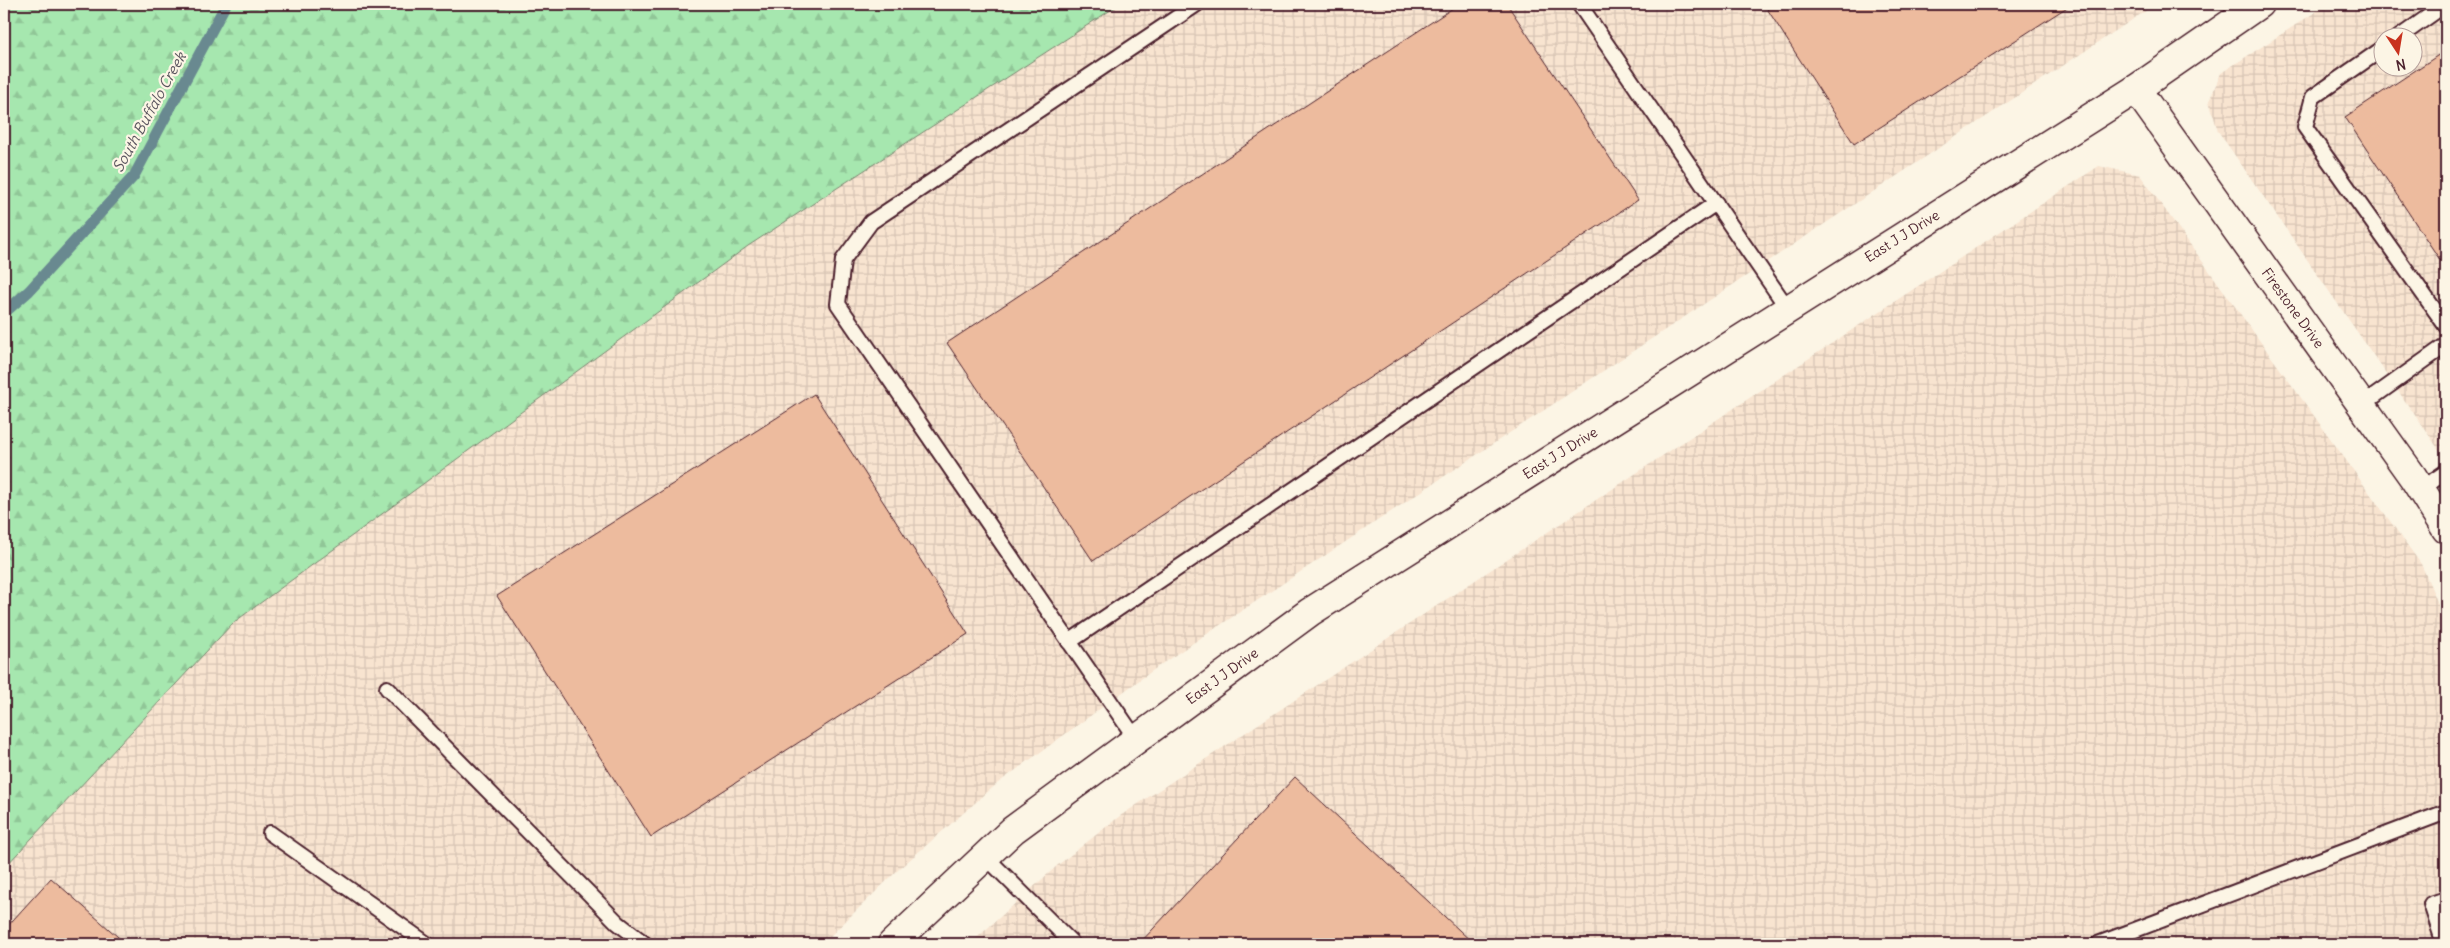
<svg xmlns="http://www.w3.org/2000/svg" width="2450" height="948" font-family="Delius,sans-serif">
<defs>
<pattern id="industrial-grid" width="8" height="8" patternUnits="userSpaceOnUse" patternTransform="scale(1.25)"><rect width="8" height="8" fill="#f8e4d0"/><path d="M0 4h8M4 0v8" fill="none" stroke="#d6c3b3"/></pattern>
<pattern id="forest-firs" width="22" height="20" patternUnits="userSpaceOnUse" patternTransform="scale(1.25)"><rect width="22" height="20" fill="#a6e7af"/><path d="M5 1l3.5 6h-7zM16 11l3.5 6h-7z" fill="#90c697"/></pattern>
</defs>
<rect width="100%" height="100%" fill="#fcf5e5"/>
<filter id="ink" filterUnits="userSpaceOnUse"><feTurbulence type="fractalNoise" baseFrequency=".02" numOctaves="2"/><feDisplacementMap in="SourceGraphic" scale="10" xChannelSelector="R" yChannelSelector="G"/><feConvolveMatrix kernelMatrix="1 2 1 2 8 2 1 2 1" color-interpolation-filters="sRGB"/></filter>
<g filter="url(#ink)">
<g fill="url(#industrial-grid)" fill-rule="evenodd">
<polygon points="1120,4 2156,4 1163,663 998,783 899,869 822,944 4,944 4,868 233,623 748,246"/>
<path d="M2328,4h118v456l-228,-329 -9,-30 12,-28zM2382,38h30v30h-30z"/>
<polygon points="2099,166 2140,175 2421,564 2446,622 2446,944 970,944 1058,865 1120,816"/>
</g>
<polygon fill="url(#forest-firs)" stroke="#78836d" points="4,4 1120,4 748,246 233,623 4,868"/>
<g fill="none" stroke-linecap="round" stroke-linejoin="round">
<polyline stroke="#698990" stroke-width="11" points="4,313 29,291 134,176 226,4"/>
</g>
<g fill="#edbb9e" stroke="#4a1f2b">
<polygon points="1459,4 1507,4 1638,200 1093,561 947,343"/>
<polygon points="1764,4 2072,4 1854,144"/>
<polygon points="2446,50 2446,261 2440,260 2345,117"/>
<polygon points="814,394 968,634 651,837 497,596"/>
<polygon points="1295,777 1474,944 1139,944"/>
<polygon points="51,878 126,944 4,944 4,930"/>
</g>
<g fill="none" stroke-linecap="round" stroke-linejoin="round">
<g stroke="#4a1f2b" stroke-width="18">
<g id="lane">
<polyline points="1579,4 1788,309"/>
<polyline points="2398,38 2446,4"/>
<polyline points="2382,49 2313,97 2305,127 2446,326"/>
<polyline points="2362,405 2446,345"/>
<polyline points="2421,489 2446,472"/>
<polyline points="1069,642 1716,203"/>
<polyline points="387,688 618,923 645,944"/>
<polyline points="1136,739 838,304 843,260 871,222 1197,4"/>
<polyline points="270,833 427,944"/>
<polyline points="985,856 1072,943 1070,944"/>
<polyline points="2098,944 2446,812"/>
<polyline points="2444,944 2431,904 2446,899"/>
</g>
</g>
<g stroke="#4a1f2b" stroke-width="31">
<g id="street">
<polyline points="2136,89 2413,477 2446,529"/>
<polyline points="892,944 1013,830 1310,612 2136,89 2259,4"/>
</g>
</g>
<use href="#lane" stroke="#fcf5e5" stroke-width="14"/>
<use href="#street" stroke="#fcf5e5" stroke-width="28"/>
</g>
</g>
<g text-anchor="middle" dominant-baseline="central" stroke-width="4.5" stroke-linejoin="round" paint-order="stroke">
<g font-size="14" fill="#4a1f2b" stroke="#fcf5e5">
<text transform="translate(1902 236) rotate(-32)">East J J Drive</text>
<text transform="translate(2293 308) rotate(54)">Firestone Drive</text>
<text transform="translate(1560 453) rotate(-32)">East J J Drive</text>
<text transform="translate(1222 676) rotate(-36)">East J J Drive</text>
</g>
<g font-size="15" font-style="italic" fill="#5a545e" stroke="#fcf5e5">
<text transform="translate(149 112) rotate(-61)">South Buffalo Creek</text>
</g>
</g>
<rect width="2450" height="948" fill="none" stroke="#fcf5e5" stroke-width="20"/>
<rect x="10" y="10" width="2430" height="928" fill="none" stroke="#4a1f2b" stroke-width="2" filter="url(#ink)"/>
<g transform="translate(2398 52) rotate(168)"><circle r="24" fill="#fcf5e5" stroke="#b59f9b"/>
<path d="M0-4L9 19L0 12L-9 19Z" fill="#c8321e"/>
<text y="-8" font-size="14" font-weight="bold" text-anchor="middle" fill="#4a1f2b">N</text>
</g>
</svg>
